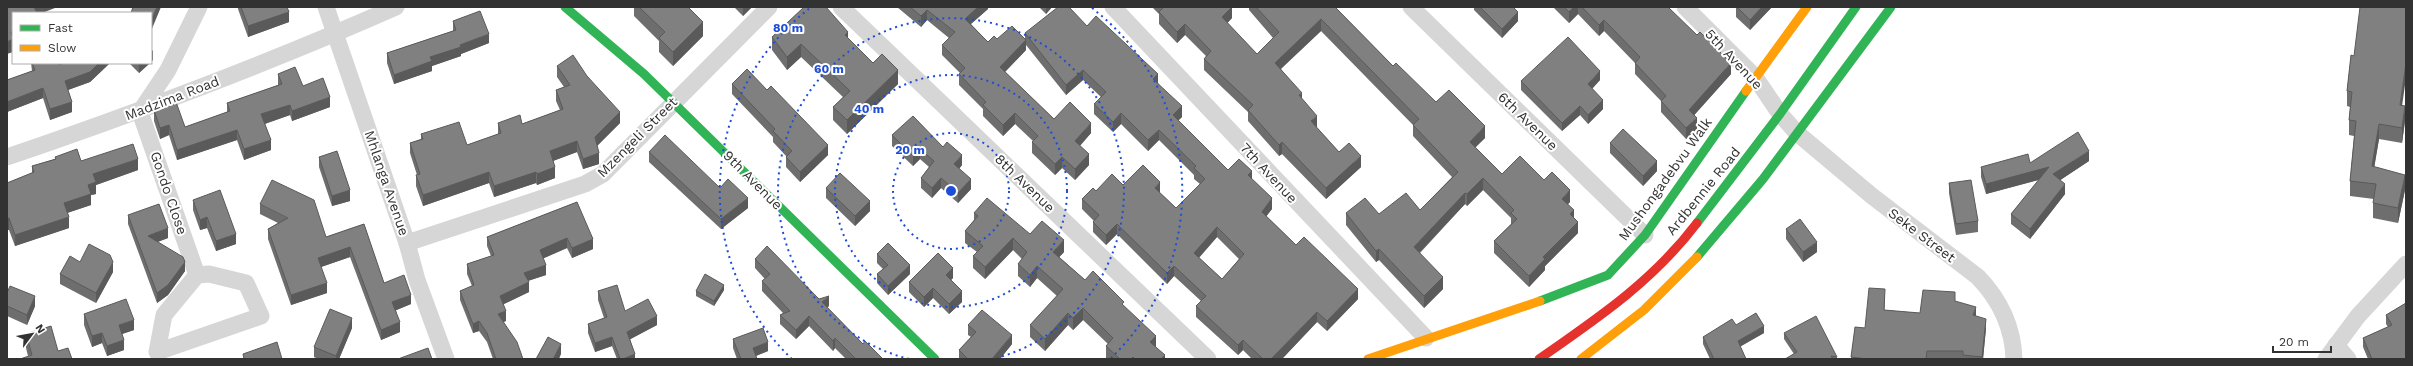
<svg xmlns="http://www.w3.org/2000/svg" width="2413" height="366" font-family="'Work Sans',sans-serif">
<rect width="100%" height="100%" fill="#fff"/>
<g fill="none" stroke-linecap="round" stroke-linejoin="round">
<g stroke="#d6d6d6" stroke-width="17">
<polyline points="326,7 407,243 417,280 446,359"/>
<polyline points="841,7 1208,359"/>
<polyline points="1113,7 1426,338"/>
<polyline points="1411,7 1645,235"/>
<path d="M1685,7l70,70 25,37 17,19 75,63 106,81c22,23 35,50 36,82"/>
<path d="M7,157c132,-45 262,-94 389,-150"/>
<polyline points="407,243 585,184 603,174 769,7"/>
<polygon points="209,274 246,283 261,316 157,352 164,315 197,275"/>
<polyline points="197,275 140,112 168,70 199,7"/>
<polyline points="2336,345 2348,359"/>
<polyline points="2326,359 2358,316 2406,264"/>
</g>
<g stroke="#30b455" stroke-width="9">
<polyline points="565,7 644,74 935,359"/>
<polyline points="1697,223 1780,114 1856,7"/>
<polyline points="1697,257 1763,179 1891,7"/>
<polyline points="1540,301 1608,275 1645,235 1746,91"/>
</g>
<g stroke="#ff9f0a" stroke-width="9">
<polyline points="1746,91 1807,7"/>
<polyline points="1368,359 1540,301"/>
<polyline points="1581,359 1644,310 1697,257"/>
</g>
<path stroke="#e5322d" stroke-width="9" d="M1539,359c59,-41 114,-78 158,-136"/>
</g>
<g fill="#6e6e6e" fill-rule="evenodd">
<polygon points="238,7 287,7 289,22 248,37 238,9"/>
<polygon points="634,7 688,7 703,36 673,66 659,52 659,41 634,16"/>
<polygon points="734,7 752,7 743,16"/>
<path d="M897,7h91v2l-17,15 17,18 9,-3h28v-6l62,-7 71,57 24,34 -4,3 50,50 24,9 20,30 -6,7 30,29 62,54 -31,32 -10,-9 -35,37h-30l-9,-9 -5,5 -42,-38v-11l5,-5 -27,-25 -7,8 -50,-50 -11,11 -13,-13v-10l1,-1 -12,-12v-10l14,-8 27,-6 37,7v1l16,15 24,-24 -6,-5v-4l-35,-35 -11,11 -27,-27 -8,8 -19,-18v-10l7,-7 -18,-17 -17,15 -40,-50v5l-21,22 49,47 37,14 -11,13 9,19 -14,15 -13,-12 -7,7 -23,-22v-11l1,-1 -18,-17 -12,12 -20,-20v-7l-24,-24v-11l1,-1 -18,-18v-10l7,-7 -22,-18 -6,7zM1217,237l22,22 -17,20 -23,-21z"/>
<polygon points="1039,7 1052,7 1046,14"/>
<polygon points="1152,7 1232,7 1232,18 1227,23 1257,54 1273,38 1249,10 1249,7 1335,7 1393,66 1436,102 1485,138 1475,147 1502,174 1544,180 1570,202 1568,204 1574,218 1578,233 1545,266 1545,270 1529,287 1494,253 1494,241 1511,224 1511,218 1483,190 1467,206 1465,204 1420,253 1443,289 1424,308 1379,260 1376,262 1346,225 1346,213 1379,214 1420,210 1452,177 1413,136 1413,125 1321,31 1281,69 1302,99 1317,128 1339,152 1361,167 1326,199 1282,154 1279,156 1248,121 1248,112 1204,70 1204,59 1206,56 1185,35 1177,43 1159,24 1159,14"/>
<polygon points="1474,7 1513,7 1518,21 1502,38 1474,10"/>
<polygon points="1554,7 1668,7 1731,74 1694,115 1697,129 1686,139 1661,112 1661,101 1635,74 1635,63 1604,31 1599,36 1578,14 1569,23 1554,8"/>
<polygon points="1736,7 1772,7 1750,30 1736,17"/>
<polygon points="453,21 489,43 461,54 461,56 432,66 432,71 394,84 387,63 387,53 453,31"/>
<polygon points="772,37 848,38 873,63 898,84 847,134 833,120 833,107 843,97 801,57 787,70 772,50"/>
<polygon points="2351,55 2402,106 2405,121 2402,143 2379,139 2374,167 2405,190 2398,223 2373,218 2373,203 2374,199 2350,196 2350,181 2354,136 2349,135 2349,120 2350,107 2347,106 2347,91"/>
<polygon points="31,63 58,63 59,65 63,63 110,63 90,82 68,90 72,112 50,120 43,98 7,112 7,80 32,71"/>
<polygon points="129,63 150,63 139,73"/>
<polygon points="557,66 587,76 620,123 597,146 599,164 583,169 577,152 553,161 555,178 537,185 536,183 494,197 489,183 423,206 416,186 416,175 417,175 410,153 410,143 421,139 421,134 467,145 498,134 498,123 522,124 560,110 556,101 556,90 564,87 557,77"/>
<polygon points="278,74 303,86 330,107 292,121 290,115 265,124 271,150 244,160 237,140 177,160 169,135 160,139 154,121 154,110 185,127 227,112 227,103 278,85"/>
<polygon points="1600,80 1592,89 1603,109 1588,124 1580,115 1562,131 1521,90 1521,81"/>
<polygon points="732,84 828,155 800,182 786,167 786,156 773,142 773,137 732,94"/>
<polygon points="892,135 943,147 962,165 959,169 971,189 958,203 941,188 932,198 921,188 921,178 929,167 920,159 913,166 892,146"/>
<polygon points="1610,143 1657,171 1643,186 1610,153"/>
<polygon points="649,152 720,188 748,208 721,229 649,162"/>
<polygon points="55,157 138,170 96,185 96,194 91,195 91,205 67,213 69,228 15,246 9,230 7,183 32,173 32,166 55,159"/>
<polygon points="319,157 350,201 332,206 319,167"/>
<polygon points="2089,161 2060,180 2065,194 2030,239 2011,224 2011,214 2039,180 1986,194 1981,177 1981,167 2030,163"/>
<polygon points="1949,183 1978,221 1978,232 1956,235 1949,193"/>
<polygon points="826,188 870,211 855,226 826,198"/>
<polygon points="193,200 236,244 216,251 207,228 200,230 193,210"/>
<polygon points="577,202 593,249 572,258 567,248 543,258 546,275 528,281 529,292 503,304 506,321 503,322 523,359 493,359 487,342 479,331 473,333 460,300 460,291 472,286 467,274 467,264 491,256 487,246 487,237"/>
<polygon points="260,204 326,237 364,224 384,283 411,304 396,310 400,332 381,340 350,257 321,267 327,293 291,305 268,239 268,229 278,223 260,214"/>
<polygon points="974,213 1030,234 1064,252 1059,257 1085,280 1124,307 1156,347 1165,359 1107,359 1106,358 1106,346 1108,344 1083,320 1073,330 1068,325 1045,351 1030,337 1030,325 1057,296 1037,278 1030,287 1018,276 1018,264 1022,259 1013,250 985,279 973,268 973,256 977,252 965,243 965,231 974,220"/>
<polygon points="128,215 168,238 158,242 185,271 168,295 157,303 128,224"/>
<polygon points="1786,229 1817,252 1803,262 1786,239"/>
<polygon points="877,254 910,274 888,295 877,283 877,274 883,269 877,263"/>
<polygon points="755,259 829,306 827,307 863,344 883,359 846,359 835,348 833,351 809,326 796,339 780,324 780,315 783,313 762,291 762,281 765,279 755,268"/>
<polygon points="80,262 113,272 96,303 60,284 60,274"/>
<polygon points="953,278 951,280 962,302 949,314 933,298 924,307 909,292 909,282"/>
<polygon points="724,290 714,306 696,296 696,291"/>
<polygon points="598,291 625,311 657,325 630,339 635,359 617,359 612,346 595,352 588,333 588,324 604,318 598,300"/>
<polygon points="7,293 35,306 27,325 7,316"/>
<polygon points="1885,298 1884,310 1920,313 1955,301 1975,316 1986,328 1983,359 1851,359 1855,327 1865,328"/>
<polygon points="2406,303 2406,359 2368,359 2363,347 2363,338 2388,327 2386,324 2386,315"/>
<polygon points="84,314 134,330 122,334 124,350 107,356 102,343 92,347 84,325"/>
<polygon points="968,325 1012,344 1000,359 959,359 959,350 971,337 968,335"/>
<polygon points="352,328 339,359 318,359 314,357 314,347"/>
<polygon points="1764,333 1740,346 1746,359 1710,359 1703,344 1703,337"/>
<polygon points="1784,333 1837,357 1837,359 1785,359 1794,354 1784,339"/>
<polygon points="26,334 58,351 28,356 26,348"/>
<polygon points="733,339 768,351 756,356 757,359 737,359 733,348"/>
</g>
<g fill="#5a5a5a">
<polygon points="33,7 55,7 55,8 42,13 33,13"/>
<polygon points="157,7 161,7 151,31 151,21"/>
<polygon points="743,7 752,7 743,16"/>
<polygon points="978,7 988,7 988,9 965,29 965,19"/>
<polygon points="1046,7 1052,7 1046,14"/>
<polygon points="1232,7 1232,18 1222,29 1222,17"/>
<polygon points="1574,7 1578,7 1578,14 1569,23 1569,12"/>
<polygon points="1762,7 1772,7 1750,30 1750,20"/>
<polygon points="927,10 927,20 921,27 921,16"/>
<polygon points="289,12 289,22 248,37 248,26"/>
<polygon points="1518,12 1518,21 1502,38 1502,29"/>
<polygon points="1321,19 1321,31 1275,74 1275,63"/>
<polygon points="1604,20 1604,31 1599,36 1599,25"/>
<polygon points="703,22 703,36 673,66 673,52"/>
<polygon points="1185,24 1185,35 1177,43 1177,32"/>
<polygon points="13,31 13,52 7,54 7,42 11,32"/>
<polygon points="848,32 848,45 845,35"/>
<polygon points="489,34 489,43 461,54 461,56 432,66 432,71 394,84 394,75 430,57 460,45"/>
<polygon points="1026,40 1026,50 1000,77 1000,67"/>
<polygon points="801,44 801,57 787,70 787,57"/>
<polygon points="153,50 153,60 151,62 151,52"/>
<polygon points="99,63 110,63 90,82 65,91 65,81"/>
<polygon points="139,63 150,63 139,73"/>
<polygon points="1731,63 1731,74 1689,121 1689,110"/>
<polygon points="2406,63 2406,78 2400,120 2400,105"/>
<polygon points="898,70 898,84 847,134 847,120"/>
<polygon points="1083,70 1083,80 1066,95 1066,85"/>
<polygon points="1600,71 1600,80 1588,93 1588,84"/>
<polygon points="1158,74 1158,84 1153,79"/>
<polygon points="43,88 43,98 7,112 7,102"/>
<polygon points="1302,93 1302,104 1299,95"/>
<polygon points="330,97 330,107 292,121 292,111"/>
<polygon points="1603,100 1603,109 1588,124 1588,115"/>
<polygon points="72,102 72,112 50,120 50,109"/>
<polygon points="290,105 290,115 261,125 261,114"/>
<polygon points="1182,106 1182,117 1173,126 1173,115"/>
<polygon points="1580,106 1580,115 1562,131 1562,123"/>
<polygon points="2405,106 2405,121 2402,143 2402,128"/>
<polygon points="620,112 620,123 595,148 595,137"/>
<polygon points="1015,113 1015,124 1003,136 1003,125"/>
<polygon points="1121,113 1121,124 1113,132 1113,122"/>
<polygon points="1317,116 1317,127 1311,133 1311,121"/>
<polygon points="1697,118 1697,129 1686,139 1686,128"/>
<polygon points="1091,123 1091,133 1075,151 1075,141"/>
<polygon points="2379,124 2379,139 2372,181 2372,166"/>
<polygon points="169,125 169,135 160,139 160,128"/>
<polygon points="1485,126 1485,138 1470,153 1470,142"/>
<polygon points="237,130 237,140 177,160 177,150"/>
<polygon points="1159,130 1159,140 1148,151 1148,140"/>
<polygon points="271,140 271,150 244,160 244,149"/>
<polygon points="577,141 577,152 550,162 550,151"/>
<polygon points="1282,142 1282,154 1279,156 1279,145"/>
<polygon points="828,145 828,155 800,182 800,172"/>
<polygon points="920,149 920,159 913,166 913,156"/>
<polygon points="2089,151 2089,161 2053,185 2053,174"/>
<polygon points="599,153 599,164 583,169 583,159"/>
<polygon points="1089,154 1089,165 1075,180 1075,169"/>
<polygon points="962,155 962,165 954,175 954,164"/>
<polygon points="1361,156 1361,167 1326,199 1326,188"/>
<polygon points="1062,157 1062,168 1055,175 1055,164"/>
<polygon points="138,159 138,170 96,185 96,194 91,195 91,205 64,214 64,203 88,185 93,174"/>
<polygon points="1657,161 1657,171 1643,186 1643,176"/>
<polygon points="555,167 555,178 537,185 537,174"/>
<polygon points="2049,167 2049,177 1986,194 1986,184"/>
<polygon points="1252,171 1252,182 1248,175"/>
<polygon points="489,172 489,183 423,206 423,195"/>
<polygon points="536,172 536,183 494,197 494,186"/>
<polygon points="2405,175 2405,190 2398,223 2398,208"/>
<polygon points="941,178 941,188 932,198 932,188"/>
<polygon points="1483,178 1483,190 1467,206 1467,194"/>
<polygon points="971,179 971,189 958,203 958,193"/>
<polygon points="1160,182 1160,192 1155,198 1155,188"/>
<polygon points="2065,184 2065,194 2030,239 2030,229"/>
<polygon points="350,190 350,201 332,206 332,196"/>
<polygon points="1570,190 1570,202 1562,210 1562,199"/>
<polygon points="1465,193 1465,204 1414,258 1414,247"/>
<polygon points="748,198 748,208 721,229 721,219"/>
<polygon points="1272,198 1272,209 1262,222 1262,212"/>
<polygon points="870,201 870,211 855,226 855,216"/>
<polygon points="1574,210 1574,221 1570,214"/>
<polygon points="69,217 69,228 15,246 15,235"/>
<polygon points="207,217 207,228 200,230 200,220"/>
<polygon points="9,218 9,230 7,230 7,219"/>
<polygon points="1578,222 1578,233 1545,266 1545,270 1529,287 1529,276 1543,257"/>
<polygon points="1117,224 1117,234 1106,245 1106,235"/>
<polygon points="1217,227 1217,237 1194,263 1194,253"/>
<polygon points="168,228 168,238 148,245 148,236"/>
<polygon points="236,234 236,244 216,251 216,241"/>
<polygon points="567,238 567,248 540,260 540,250"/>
<polygon points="1013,238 1013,250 985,279 985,267"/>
<polygon points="593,239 593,249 572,258 572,248"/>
<polygon points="1064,240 1064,252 1053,264 1053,252"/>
<polygon points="1817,242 1817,252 1803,262 1803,252"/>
<polygon points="350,247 350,257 318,268 318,258"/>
<polygon points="1379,249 1379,260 1376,262 1376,251"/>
<polygon points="113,262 113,272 96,303 96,293"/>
<polygon points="185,262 185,271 168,295 157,303 157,293"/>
<polygon points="546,265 546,275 524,282 524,273"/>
<polygon points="910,265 910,274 888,295 888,286"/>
<polygon points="1037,266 1037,278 1030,287 1030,275"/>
<polygon points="1174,266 1174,276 1167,284 1167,273"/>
<polygon points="953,268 953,278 946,285 946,275"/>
<polygon points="1443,277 1443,289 1424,308 1424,296"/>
<polygon points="529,282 529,292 500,306 500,296"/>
<polygon points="327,283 327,293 291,305 291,295"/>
<polygon points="724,285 724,290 714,306 714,301"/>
<polygon points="933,288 933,298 924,307 924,297"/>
<polygon points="1358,289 1358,299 1327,331 1327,321"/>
<polygon points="1885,289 1885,298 1884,319 1884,310"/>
<polygon points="962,291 962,302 949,314 949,304"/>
<polygon points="411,295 411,304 392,312 392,302"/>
<polygon points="35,296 35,306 27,325 27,315"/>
<polygon points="829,296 829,306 822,312 822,302"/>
<polygon points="1976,307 1976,316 1973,315"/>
<polygon points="1083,308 1083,320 1073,330 1073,318"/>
<polygon points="506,311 506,321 498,324 498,314"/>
<polygon points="1317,312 1317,322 1282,359 1271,359"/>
<polygon points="1068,313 1068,325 1045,351 1045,339"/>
<polygon points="657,316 657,325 627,341 627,332"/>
<polygon points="809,316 809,326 796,339 796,330"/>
<polygon points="352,318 352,328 339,359 336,359 336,356"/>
<polygon points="1986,319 1986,328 1983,359 1982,359"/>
<polygon points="134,320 134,330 119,335 119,325"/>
<polygon points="479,321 479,331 473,333 473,324"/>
<polygon points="400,322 400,332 381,340 381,330"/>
<polygon points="1764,326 1764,333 1738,348 1738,341"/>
<polygon points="102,333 102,343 92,347 92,336"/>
<polygon points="1012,335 1012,344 1000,359 992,359"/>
<polygon points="1156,336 1156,348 1150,342"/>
<polygon points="612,337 612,346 595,352 595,343"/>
<polygon points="835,338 835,348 833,351 833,341"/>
<polygon points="124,340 124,350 107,356 107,346"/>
<polygon points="1243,340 1243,350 1238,355 1238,345"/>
<polygon points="768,342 768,351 753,357 753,348"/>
<polygon points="561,344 561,354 559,359 553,359"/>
<polygon points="635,354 635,359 623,359"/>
<polygon points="1165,355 1165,359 1161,359"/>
</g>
<g fill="#808080" stroke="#5a5a5a" fill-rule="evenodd">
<polygon points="7,7 34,7 37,13 13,13 13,31 11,32 13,39 7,42"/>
<polygon points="133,7 157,7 151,21 151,13 131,13"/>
<polygon points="241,7 287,7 289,12 248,26"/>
<polygon points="639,7 688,7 703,22 673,52 659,38 665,32"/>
<polygon points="804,7 826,7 848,32 845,35 873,63 882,54 898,70 847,120 833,107 850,91 801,44 787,57 772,37"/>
<polygon points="910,7 978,7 965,19 988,42 994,36 997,39 1012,26 1026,40 1000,67 1054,119 1070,102 1091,123 1075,141 1089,154 1075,169 1062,157 1055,164 1032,142 1038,136 1015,113 1003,125 983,105 986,102 959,74 965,68 942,45 955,32 927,10 921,16"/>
<path d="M1058,7h11l18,19 9,-10 62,58 -5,5 29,27 -9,9 55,55 11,-11 13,12 -4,4 24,23 -10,14 34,33 8,-8 54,52 -31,32 -10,-9 -46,47h-8l-20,-19 -5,5 -42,-39 10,-10 -32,-30 -7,7 -50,-49 -11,11 -13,-13 6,-7 -17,-16 11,-11 3,3 16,-17 11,11 20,-20 17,17 -5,6 21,20 29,-29 -11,-11 2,-2 -37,-36 -11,10 -27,-27 -8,9 -19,-18 12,-12 -23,-22 -17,15 -41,-52zM1217,227l27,27 -22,25 -28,-26z"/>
<polygon points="1162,7 1232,7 1222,17 1257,54 1279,32 1256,7 1335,7 1393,66 1396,63 1436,102 1449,90 1485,126 1470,142 1502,174 1520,156 1544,180 1552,172 1570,190 1562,199 1574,210 1570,214 1578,222 1543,257 1545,259 1529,276 1494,241 1517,219 1511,213 1514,210 1483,178 1467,194 1465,193 1414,247 1443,277 1424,296 1379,249 1376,251 1346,213 1365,198 1379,214 1406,193 1420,210 1458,172 1413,125 1419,119 1321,19 1275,63 1302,93 1299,95 1317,116 1311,121 1339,152 1349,143 1361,156 1326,188 1282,142 1279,145 1248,110 1253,105 1204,59 1211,51 1185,24 1177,32 1159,12 1163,8"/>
<polygon points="1480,7 1513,7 1518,12 1502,29"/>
<polygon points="1564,7 1574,7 1569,12"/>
<polygon points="1582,7 1668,7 1697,35 1700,32 1731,63 1689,110 1697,118 1686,128 1661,101 1666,96 1635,63 1640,57 1604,20 1599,25"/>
<polygon points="1737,7 1762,7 1750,20"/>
<polygon points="2360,7 2406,7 2406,63 2400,105 2405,106 2402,128 2379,124 2372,166 2405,175 2398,208 2373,203 2376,184 2350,181 2356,121 2349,120 2352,92 2347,91 2351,55 2354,56"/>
<polygon points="480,11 489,34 460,45 461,47 430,57 432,61 394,75 387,53 456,30 453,21"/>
<polygon points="1568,37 1600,71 1588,84 1603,100 1588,115 1580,106 1562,123 1521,81"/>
<polygon points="573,55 587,76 620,112 595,137 599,153 583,159 577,141 550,151 555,167 537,174 536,172 494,186 489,172 423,195 416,175 420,174 410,143 423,139 421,134 459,122 467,145 501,133 498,123 520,115 522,124 563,109 556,90 570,85 557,66"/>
<polygon points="32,63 58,63 59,65 63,63 99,63 90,72 65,81 72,102 50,109 43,88 7,102 7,80 35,70"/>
<polygon points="295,67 303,86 323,78 330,97 292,111 290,105 261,114 271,140 244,149 237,130 177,150 169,125 160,128 154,110 176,102 185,127 230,111 227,103 282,84 278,74"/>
<polygon points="747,69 767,90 771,86 828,145 800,172 786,157 792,151 773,131 775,129 732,84"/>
<polygon points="913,116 943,147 947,142 962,155 954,164 971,179 958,193 941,178 932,188 921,178 934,161 920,149 913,156 892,135"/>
<polygon points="1623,129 1657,161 1643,176 1610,143"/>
<polygon points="2078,132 2089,151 2053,174 2065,184 2030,229 2011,214 2049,167 1986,184 1981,167 2028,154 2030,163"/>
<polygon points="665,135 720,188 728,179 748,198 721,219 649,152"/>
<polygon points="133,144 138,159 93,174 96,182 88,185 91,194 64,203 69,217 15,235 9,218 7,219 7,183 34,172 32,166 56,159 55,157 77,149 81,161"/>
<polygon points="337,151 350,190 332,196 319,157"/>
<polygon points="840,173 870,201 855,216 826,188"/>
<polygon points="272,180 314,200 326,237 364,224 384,283 404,275 411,295 392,302 400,322 381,330 350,247 318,258 327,283 291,295 268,229 288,218 260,204"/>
<polygon points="1971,180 1978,221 1956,224 1949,183"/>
<polygon points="220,190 236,234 216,241 207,217 200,220 193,200"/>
<polygon points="987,198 1030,234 1042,221 1064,240 1053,252 1085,280 1093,271 1124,302 1122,304 1156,336 1150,342 1165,355 1161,359 1135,359 1133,357 1131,359 1120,359 1106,346 1113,338 1083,308 1073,318 1068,313 1045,339 1030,325 1063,289 1037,266 1030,275 1018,264 1027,252 1013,238 985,267 973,256 983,246 965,231 978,216 974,213"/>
<polygon points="577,202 593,239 572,248 567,238 540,250 546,265 524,273 529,282 500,296 506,311 498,314 517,342 523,359 496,359 487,333 479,321 473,324 460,291 474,285 467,264 494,255 487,237"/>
<polygon points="159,204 168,228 148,236 183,257 185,262 168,285 157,293 128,215"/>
<polygon points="1800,219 1817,242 1803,252 1786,229"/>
<polygon points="888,243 910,265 888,286 877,274 888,265 877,254"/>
<polygon points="89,244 110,255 113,262 96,293 60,274 70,256 80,262"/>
<polygon points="767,246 819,299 829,296 822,302 863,344 865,341 883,359 856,359 835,338 833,341 809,316 796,330 780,315 790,311 762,281 770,274 755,259"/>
<polygon points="938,253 953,268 946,275 962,291 949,304 933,288 924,297 909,282"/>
<polygon points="705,274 724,285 714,301 696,291"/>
<polygon points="617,285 625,311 648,299 657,316 627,332 635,354 623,359 620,359 612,337 595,343 588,324 607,317 598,291"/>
<polygon points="10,286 35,296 27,315 7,306 7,293"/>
<polygon points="1869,288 1885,289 1884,310 1920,313 1923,290 1955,292 1955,301 1976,307 1973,315 1986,319 1982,357 1963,355 1963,351 1927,351 1926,359 1867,359 1851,357 1855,327 1865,328"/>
<polygon points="126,299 134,320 119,325 124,340 107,346 102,333 92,336 84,314"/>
<polygon points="2406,303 2406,359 2401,359 2401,358 2400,359 2372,359 2363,338 2392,325 2386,315"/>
<polygon points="330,309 352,318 336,356 314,347"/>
<polygon points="982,310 1012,335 992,359 968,359 959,350 976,332 968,325"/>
<polygon points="1756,313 1764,326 1738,341 1746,359 1714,359 1703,337 1732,319 1736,325"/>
<polygon points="1816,316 1837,357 1831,356 1833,359 1785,359 1797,352 1784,333"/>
<polygon points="51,326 58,351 68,348 72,359 20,359 32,355 26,334"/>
<polygon points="763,328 768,342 753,348 757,359 741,359 733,339"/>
<polygon points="548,337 561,344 553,359 536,359"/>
<polygon points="277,342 282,359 244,359 243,354"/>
<polygon points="428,348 432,359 398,359"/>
</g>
<g fill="none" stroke="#1d4ed8" stroke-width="2" stroke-dasharray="2 4">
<circle cx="951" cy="191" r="58"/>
<circle cx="951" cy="191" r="116"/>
<path d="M909 359A173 173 0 1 1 993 359"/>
<path d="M792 359A231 231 0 0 1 810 8M1092 8A231 231 0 0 1 1110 359"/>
</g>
<g text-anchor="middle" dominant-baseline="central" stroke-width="4" stroke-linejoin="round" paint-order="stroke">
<g font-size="14" fill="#323232" stroke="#fff">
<text transform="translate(1734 59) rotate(47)">5th Avenue</text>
<text transform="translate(172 98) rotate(-21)">Madzima Road</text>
<text transform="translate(1528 121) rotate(44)">6th Avenue</text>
<text transform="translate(637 137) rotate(-45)">Mzengeli Street</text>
<text transform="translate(1269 173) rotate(47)">7th Avenue</text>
<text transform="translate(1665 179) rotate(-54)">Mushongadebvu Walk</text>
<text transform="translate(753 180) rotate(45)">9th Avenue</text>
<text transform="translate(387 183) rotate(71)">Mhlanga Avenue</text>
<text transform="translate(1025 183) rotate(44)">8th Avenue</text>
<text transform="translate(1703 191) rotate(-51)">Ardbennie Road</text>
<text transform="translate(169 193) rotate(71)">Gondo Close</text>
<text transform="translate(1922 235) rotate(37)">Seke Street</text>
</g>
</g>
<circle cx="951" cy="191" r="6" fill="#1d4ed8" stroke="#fff" stroke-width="2"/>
<g font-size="12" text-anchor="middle" font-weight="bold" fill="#1d4ed8" stroke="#fff" stroke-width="4" stroke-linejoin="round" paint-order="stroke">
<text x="788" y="32">80 m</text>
<text x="829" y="73">60 m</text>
<text x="869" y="113">40 m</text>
<text x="910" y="154">20 m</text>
</g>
<rect width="2413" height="366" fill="none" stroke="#323232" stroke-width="16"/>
<rect x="12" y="12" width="140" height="52" fill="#ffffff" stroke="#adadad"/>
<rect x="20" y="25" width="20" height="6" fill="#30b455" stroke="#adadad"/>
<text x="48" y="32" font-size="12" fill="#323232">Fast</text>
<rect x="20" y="45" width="20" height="6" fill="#ff9f0a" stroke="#adadad"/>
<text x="48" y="52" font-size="12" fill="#323232">Slow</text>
<g transform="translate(32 334) rotate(58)" stroke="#ffffff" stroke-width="3" paint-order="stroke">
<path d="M0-3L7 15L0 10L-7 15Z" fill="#323232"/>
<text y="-6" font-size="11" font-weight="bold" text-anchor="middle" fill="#323232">N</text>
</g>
<path d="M2273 346v6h58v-6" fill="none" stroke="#323232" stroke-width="2"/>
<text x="2279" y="346" font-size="12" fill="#323232" stroke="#ffffff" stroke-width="3" paint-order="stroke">20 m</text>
</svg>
